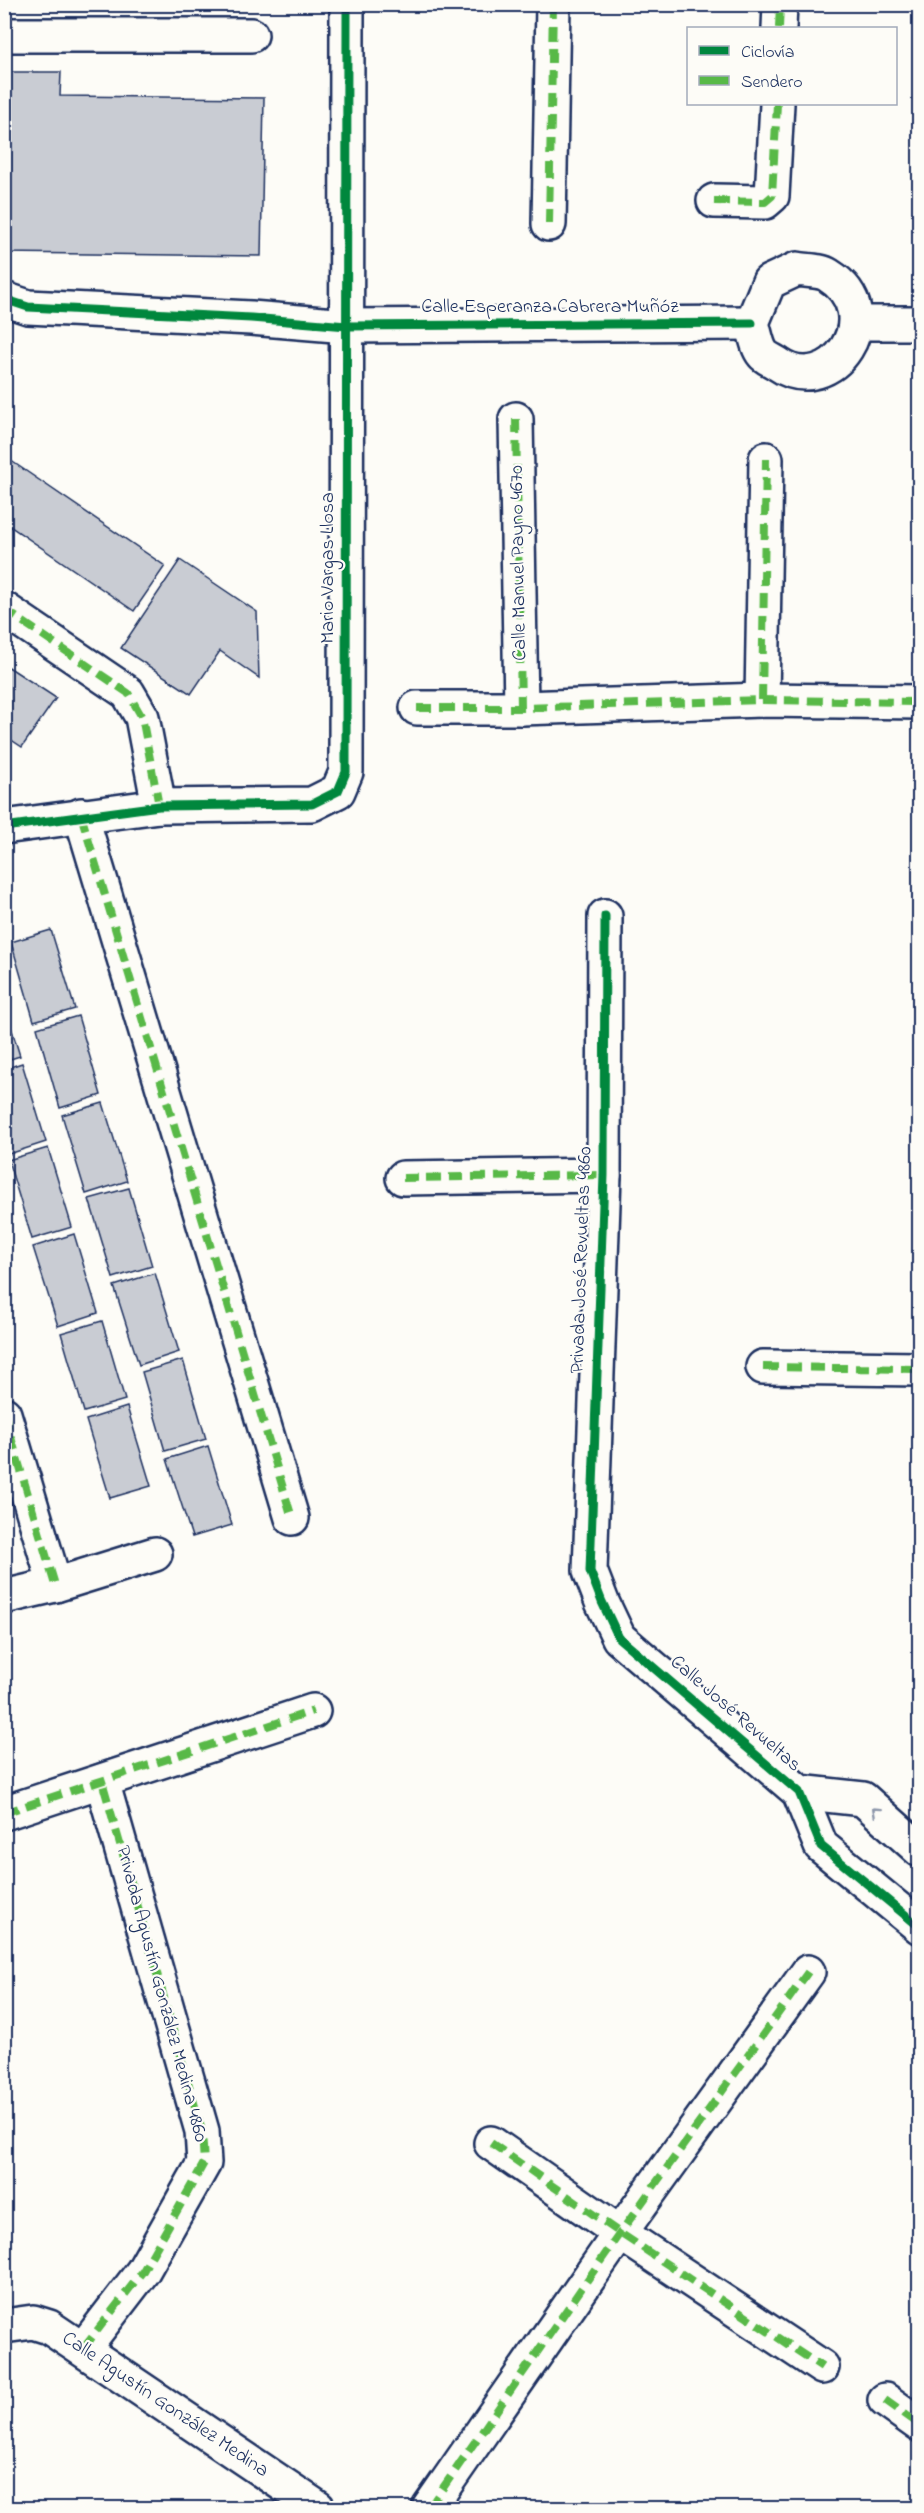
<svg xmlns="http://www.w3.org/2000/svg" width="924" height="2513" font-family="'Indie Flower',sans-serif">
<rect width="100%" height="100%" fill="#fdfcf7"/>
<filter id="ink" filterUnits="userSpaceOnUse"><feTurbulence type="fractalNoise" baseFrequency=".0167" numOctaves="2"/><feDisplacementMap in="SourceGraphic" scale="12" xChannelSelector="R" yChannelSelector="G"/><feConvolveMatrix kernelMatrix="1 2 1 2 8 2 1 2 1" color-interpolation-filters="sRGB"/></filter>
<g filter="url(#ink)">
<g fill="#c9ccd3" stroke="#1b2f5e" stroke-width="1.5">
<polygon points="4,72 61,72 60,96 264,98 261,256 4,253"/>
<polygon points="4,456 165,566 134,611 4,522"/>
<polygon points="180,560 257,612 259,678 220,651 191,694 121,648"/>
<polygon points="4,664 56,698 22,747 4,735"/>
<polygon points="51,930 75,1009 34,1021 11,942"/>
<polygon points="4,1004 20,1056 4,1061"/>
<polygon points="78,1016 101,1095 60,1108 37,1028"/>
<polygon points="22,1063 46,1142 6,1155 4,1069"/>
<polygon points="103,1103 127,1181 86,1194 62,1115"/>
<polygon points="48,1148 72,1227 32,1239 8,1160"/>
<polygon points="129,1188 152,1266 113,1278 89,1199"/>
<polygon points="74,1234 98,1313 58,1326 33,1247"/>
<polygon points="155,1273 179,1352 139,1365 114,1286"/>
<polygon points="102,1321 125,1400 84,1412 61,1333"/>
<polygon points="183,1360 206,1439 165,1451 142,1372"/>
<polygon points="127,1407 151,1486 110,1498 86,1420"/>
<polygon points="208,1446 232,1525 192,1537 167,1459"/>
</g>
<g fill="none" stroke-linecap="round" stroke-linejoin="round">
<g stroke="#1b2f5e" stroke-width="38">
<g id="minor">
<polyline points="779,28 780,4"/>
<polyline points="4,35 251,35"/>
<polyline points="714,201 765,202 772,196 777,104"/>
<polyline points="549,224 553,4"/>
<path d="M797,269c9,2 23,1 31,6 63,39 3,126 -50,89 -4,-3 -12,-6 -15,-10 -6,-7 -8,-22 -11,-31l17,-41z"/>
<polyline points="4,299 28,307 251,318 347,326 752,323"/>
<polyline points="857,323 920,323"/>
<polyline points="516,419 521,708"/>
<polyline points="4,609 128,693 142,717 159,806"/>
<polyline points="762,700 766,459"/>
<polyline points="417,708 521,708 762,700 920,702"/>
<polyline points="81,815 292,1518"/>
<polyline points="4,827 159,806 312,804 338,791 346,772 347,4"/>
<polyline points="605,916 604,1175 590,1571 602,1602 619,1638 799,1792 821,1846 920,1927"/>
<polyline points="403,1178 604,1175"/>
<polyline points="763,1367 920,1369"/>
<polyline points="4,1414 55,1585"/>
<polyline points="4,1597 55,1585 155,1554"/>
<polyline points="799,1792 863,1799 920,1850"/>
<polyline points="4,1813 313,1711"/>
<polyline points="491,2143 620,2233 822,2367"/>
<polyline points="4,2326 33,2322 49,2327 318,2508"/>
<polyline points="83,2349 143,2271 204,2163 202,2131 102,1781"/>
<polyline points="885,2400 920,2425"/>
<polyline points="429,2508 620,2233 808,1972"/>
</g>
</g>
<use href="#minor" stroke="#fdfcf7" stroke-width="33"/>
<g stroke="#58b947" stroke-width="8" stroke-dasharray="15 8" stroke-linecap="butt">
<polyline points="779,28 780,4"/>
<polyline points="714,201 765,202 772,196 777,104"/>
<polyline points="549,224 553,4"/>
<polyline points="516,419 521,708"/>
<polyline points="4,609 128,693 142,717 159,806"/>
<polyline points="762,700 766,459"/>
<polyline points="417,708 521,708 762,700 920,702"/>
<polyline points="81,815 292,1518"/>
<polyline points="403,1178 604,1175"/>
<polyline points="763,1367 920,1369"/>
<polyline points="4,1414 55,1585"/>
<polyline points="4,1813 313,1711"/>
<polyline points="491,2143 620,2233 822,2367"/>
<polyline points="83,2349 143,2271 204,2163 202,2131 102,1781"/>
<polyline points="885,2400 920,2425"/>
<polyline points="429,2508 620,2233 808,1972"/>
</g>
<g stroke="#fdfcf7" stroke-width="13">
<g id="cycleway">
<polyline points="4,299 28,307 251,318 347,326 752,323"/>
<polyline points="4,827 159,806 312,804 338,791 346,772 347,4"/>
<polyline points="605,916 604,1175 590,1571 602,1602 619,1638 799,1792 821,1846 920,1927"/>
</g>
</g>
<use href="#cycleway" stroke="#00873e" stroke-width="9"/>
</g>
<defs><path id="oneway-chevron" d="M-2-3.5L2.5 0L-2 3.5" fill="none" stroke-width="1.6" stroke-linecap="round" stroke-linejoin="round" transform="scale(1.5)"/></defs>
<use stroke="#8c96aa" href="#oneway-chevron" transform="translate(876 1811) rotate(-138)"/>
</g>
<g text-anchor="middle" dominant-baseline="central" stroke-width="4.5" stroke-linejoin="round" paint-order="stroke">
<g font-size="20" fill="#1b2f5e" stroke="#fdfcf7">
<text x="550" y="307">Calle Esperanza Cabrera Muñóz</text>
<text transform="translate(519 563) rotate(-91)">Calle Manuel Payno 4670</text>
<text transform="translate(328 568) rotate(-90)">Mario Vargas Llosa</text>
<text transform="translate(582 1260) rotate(-88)">Privada José Revueltas 4860</text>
<text transform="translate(735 1714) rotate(41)">Calle José Revueltas</text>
<text transform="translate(161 1994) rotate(75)">Privada Agustín González Medina 4860</text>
<text transform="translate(165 2405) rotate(34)">Calle Agustín González Medina</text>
</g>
</g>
<rect width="924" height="2513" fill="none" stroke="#fdfcf7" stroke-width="24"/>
<rect x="12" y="12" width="900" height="2489" fill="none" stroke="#1b2f5e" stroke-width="2" filter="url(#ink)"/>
<rect x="687" y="27" width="210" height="78" fill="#fdfcf7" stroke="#a3aaba" stroke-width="1.5"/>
<rect x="699" y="46" width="30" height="9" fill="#00873e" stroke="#a3aaba" stroke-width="1.5"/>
<text x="741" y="57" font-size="18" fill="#1b2f5e">Ciclovía</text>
<rect x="699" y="76" width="30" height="9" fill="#58b947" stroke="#a3aaba" stroke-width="1.5"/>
<text x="741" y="87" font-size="18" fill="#1b2f5e">Sendero</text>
</svg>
